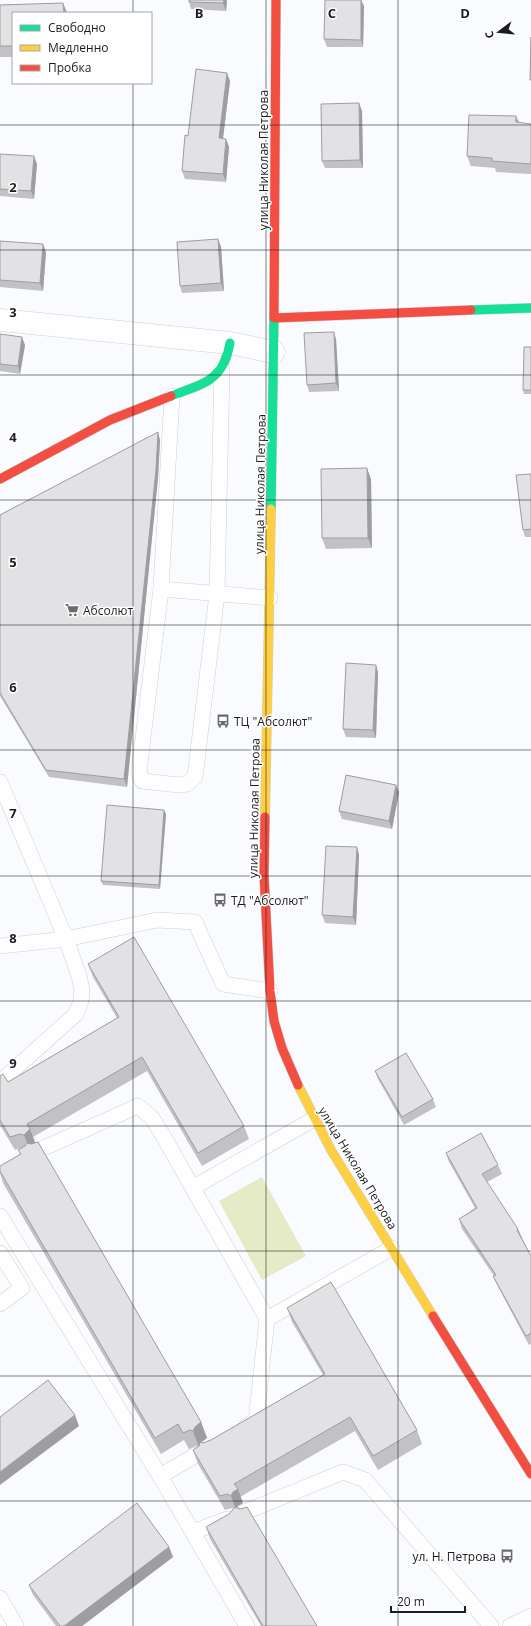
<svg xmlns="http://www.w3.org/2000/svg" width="531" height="1626" font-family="'Open Sans',sans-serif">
<rect width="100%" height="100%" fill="#f9fbfe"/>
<polygon fill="#e5ebc6" points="262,1177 306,1256 262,1280 219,1201"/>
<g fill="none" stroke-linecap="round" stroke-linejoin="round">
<g stroke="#ced0d1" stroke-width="16">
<g id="lane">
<polyline points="172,396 161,589 270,598"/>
<polyline points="161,589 139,772 142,781 179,785 187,784 195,777 217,594 222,369"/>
<polyline points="0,782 66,939 79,976 82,990 81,1001 76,1014 0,1082"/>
<polyline points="0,946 66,939 157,920 195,922 223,984 270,991"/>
<polyline points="37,1151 138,1106 152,1118 165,1139 267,1319"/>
<polyline points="194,1187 314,1119"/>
<polyline points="0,1216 160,1476 247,1626"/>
<polyline points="0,1253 22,1288 0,1304"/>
<polyline points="245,1427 256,1421 267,1319 392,1248"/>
<polyline points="160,1476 196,1455"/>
<polyline points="245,1512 343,1472 365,1480 491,1626"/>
<polyline points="193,1532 227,1519"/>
<polyline points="0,1598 16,1626"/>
<polyline points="510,1626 531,1616"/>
</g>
</g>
<g stroke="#ced0d1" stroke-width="23">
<polyline id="street" points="0,320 230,343 274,352"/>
</g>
<g stroke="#ced0d1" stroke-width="10">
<g id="fast">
<polyline points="471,310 531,308"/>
<path d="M171,396c33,-13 52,-14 59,-53"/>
<polyline points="271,509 274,316"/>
</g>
</g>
<g stroke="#ced0d1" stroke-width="10">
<g id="slow">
<polyline points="265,817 271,509"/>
<polyline points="298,1085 331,1150 433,1316"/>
</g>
</g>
<g stroke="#ced0d1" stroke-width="10">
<g id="jam">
<polyline points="274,316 276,0"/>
<polyline points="274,318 471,310"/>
<polyline points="0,479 110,420 171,396"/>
<polyline points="265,817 264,875 270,991 274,1021 282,1048 298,1085"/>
<polyline points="433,1316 531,1474"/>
</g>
</g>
<use href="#lane" stroke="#fefeff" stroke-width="15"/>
<use href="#street" stroke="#fefeff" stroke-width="22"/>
<use href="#fast" stroke="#16e098" stroke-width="9"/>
<use href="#slow" stroke="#ffcf43" stroke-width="9"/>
<use href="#jam" stroke="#f24e42" stroke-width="9"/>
</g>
<g fill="#c2c2c5">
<polygon points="189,0 227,0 226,11 191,9 189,2"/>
<polygon points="63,3 67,13 13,13 13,57 0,57 0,5"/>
<polygon points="364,6 363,47 327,47 324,39"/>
<polygon points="230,81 223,139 226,139 229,147 226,182 185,179 182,171 188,136"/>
<polygon points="362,111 363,168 325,168 322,161"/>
<polygon points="516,116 519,123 531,124 531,174 496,172 495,168 471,166 467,156"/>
<polygon points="0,154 37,164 34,199 0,196"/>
<polygon points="218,239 221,247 224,291 182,293 180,286"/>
<polygon points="0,241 46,252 43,291 0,287"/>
<polygon points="0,334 25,345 20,374 0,371"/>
<polygon points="336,339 339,391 309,392 307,385"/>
<polygon points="531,347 531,394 524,394 523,390"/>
<polygon points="160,440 158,478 127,787 49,777 0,696 0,515"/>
<polygon points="531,474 531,537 525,537 523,530"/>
<polygon points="371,479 372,548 326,549 322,538"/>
<polygon points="378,672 376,738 346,737 343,729"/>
<polygon points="399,792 392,829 342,819 339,811"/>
<polygon points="166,814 160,889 103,885 101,881"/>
<polygon points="357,847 359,855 356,925 325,923 322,915"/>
<polygon points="88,964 244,1126 249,1139 202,1166 147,1071 33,1137 35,1142 34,1143 201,1422 207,1438 201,1443 203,1443 211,1440 323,1375 292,1322 287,1308 417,1430 422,1444 378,1470 355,1431 240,1497 243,1503 238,1506 237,1508 317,1626 261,1626 210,1539 206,1527 229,1514 234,1509 232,1508 225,1510 198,1464 193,1450 198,1447 196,1446 189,1449 184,1440 161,1454 3,1183 0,1173 0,1166 20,1154 18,1150 20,1148 15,1150 0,1125 0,1076 8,1082 117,1018 93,977"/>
<polygon points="375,1071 433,1099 436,1107 404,1125 378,1079"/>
<polygon points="446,1153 498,1165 502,1174 487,1182 522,1238 531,1256 531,1344 529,1345 497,1285 493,1276 494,1276 462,1229 459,1219 475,1208 449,1162"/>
<polygon points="169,1547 173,1557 82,1626 56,1626 33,1595 29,1585"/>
</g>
<g fill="#9e9ea0">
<polygon points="224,0 227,0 226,11 223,3"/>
<polygon points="361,0 364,6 363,47 361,40"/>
<polygon points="63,3 67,13 64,13"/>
<polygon points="227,73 230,81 222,146 219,138"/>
<polygon points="359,103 362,111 363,168 360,160"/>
<polygon points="516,116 520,127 516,122"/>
<polygon points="226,139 229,147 226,182 223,174"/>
<polygon points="34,156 37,164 34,199 31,191"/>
<polygon points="218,239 221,247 224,291 221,283"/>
<polygon points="43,244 46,252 43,291 40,283"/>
<polygon points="334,332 336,339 339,391 336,383"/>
<polygon points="22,337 25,345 20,374 18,366"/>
<polygon points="158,432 160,440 158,478 127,787 124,779"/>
<polygon points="367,468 371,479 372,548 368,538"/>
<polygon points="376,665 378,672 376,738 373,730"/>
<polygon points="396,785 399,792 392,829 389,821"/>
<polygon points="164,810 166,814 160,889 159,885"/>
<polygon points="357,847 359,855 356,925 353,917"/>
<polygon points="30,1129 35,1142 29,1148 24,1135"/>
<polygon points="518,1229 522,1238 520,1239 517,1230"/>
<polygon points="75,1415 79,1426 0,1485 0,1472"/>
<polygon points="201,1422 207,1438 200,1443 199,1447 193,1431 195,1427"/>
<polygon points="238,1489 243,1503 238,1506 236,1510 231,1496 233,1492"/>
<polygon points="169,1547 173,1557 82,1626 64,1626"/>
</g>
<g fill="#e2e2e5" stroke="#9e9ea0">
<polygon points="189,0 224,0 223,3 189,2"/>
<polygon points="325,0 361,0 361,40 324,39"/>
<polygon points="63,3 64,13 13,13 13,46 0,46 0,5"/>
<polygon points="531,37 531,80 530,80"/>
<polygon points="196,69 227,73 219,138 226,139 223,174 182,171 185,135 188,136"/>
<polygon points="359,103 360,160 322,161 321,104"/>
<polygon points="469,115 516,116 516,122 531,124 531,164 492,161 492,158 467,156"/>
<polygon points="0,154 34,156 31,191 0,189"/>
<polygon points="218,239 221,283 180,286 177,242"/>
<polygon points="0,241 43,244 40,283 0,280"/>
<polygon points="334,332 336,383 307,385 304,333"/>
<polygon points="0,334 22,337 18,366 0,364"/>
<polygon points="524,347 531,347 531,390 523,390"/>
<polygon points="158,432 156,470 124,779 46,770 0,693 0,515"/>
<polygon points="367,468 368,538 322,538 321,469"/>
<polygon points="531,474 531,529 523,530 516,475"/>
<polygon points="346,663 376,665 373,730 343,729"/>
<polygon points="346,775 396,785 389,821 339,811"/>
<polygon points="107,805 164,810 159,885 101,881"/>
<polygon points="326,846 357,847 353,917 322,915"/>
<polygon points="134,937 244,1126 198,1153 142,1057 27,1124 30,1129 24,1135 20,1134 10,1137 0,1120 0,1076 3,1074 8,1082 119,1017 88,964"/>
<polygon points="406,1053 433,1099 402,1117 375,1071"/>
<polygon points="481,1133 498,1165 482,1174 518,1229 517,1230 531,1256 531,1333 526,1336 493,1276 496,1275 459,1219 477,1208 446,1153"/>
<polygon points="38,1142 201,1422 195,1427 193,1431 190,1430 183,1433 178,1424 155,1438 0,1171 0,1166 21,1154 18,1150 25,1146 27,1143 31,1144"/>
<polygon points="331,1282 417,1430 373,1456 350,1417 234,1484 238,1489 233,1492 231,1496 227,1494 220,1496 193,1450 199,1446 200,1442 203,1443 211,1440 325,1374 287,1308"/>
<polygon points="48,1380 75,1415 0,1472 0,1417"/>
<polygon points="137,1503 169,1547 64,1626 60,1626 29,1585"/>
<polygon points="235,1507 240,1509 247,1507 317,1626 263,1626 206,1527 229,1514"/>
</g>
<path fill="none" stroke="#1c1d1f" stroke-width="1" stroke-opacity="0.55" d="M133,0v13M266,0v1626M398,0v1626M133,83v1543M0,125h531M0,250h531M0,375h531M0,500h531M0,625h531M0,750h531M0,876h531M0,1001h531M0,1126h531M0,1251h531M0,1376h531M0,1501h531"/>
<defs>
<g id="supermarket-bare" transform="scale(1.08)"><path d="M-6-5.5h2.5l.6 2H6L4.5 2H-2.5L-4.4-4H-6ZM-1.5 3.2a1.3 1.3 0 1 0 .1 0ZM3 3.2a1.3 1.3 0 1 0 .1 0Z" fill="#696b6d" stroke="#fff" stroke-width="2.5" paint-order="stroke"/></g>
<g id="bus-bare" transform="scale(1.08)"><path d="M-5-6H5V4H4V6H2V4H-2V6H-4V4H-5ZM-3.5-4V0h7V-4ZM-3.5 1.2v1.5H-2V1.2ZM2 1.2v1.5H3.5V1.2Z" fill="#696b6d" stroke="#fff" stroke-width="2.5" paint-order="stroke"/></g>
</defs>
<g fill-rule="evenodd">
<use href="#supermarket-bare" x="72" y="610"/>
<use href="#bus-bare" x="223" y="721"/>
<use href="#bus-bare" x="220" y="900"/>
<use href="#bus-bare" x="507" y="1556"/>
</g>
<g text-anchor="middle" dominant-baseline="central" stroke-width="3" stroke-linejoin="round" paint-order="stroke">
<g font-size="12" fill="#1c1d1f" stroke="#fff">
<text transform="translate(263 160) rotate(-90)">улица Николая Петрова</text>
<text transform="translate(260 484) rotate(-89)">улица Николая Петрова</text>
<text transform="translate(254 808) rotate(-89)">улица Николая Петрова</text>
<text transform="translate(358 1168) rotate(59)">улица Николая Петрова</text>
</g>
<g font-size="12" fill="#1c1d1f" stroke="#fff" text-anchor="start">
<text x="83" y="610">Абсолют</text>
<text x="234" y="721">ТЦ "Абсолют"</text>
<text x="231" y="900">ТД "Абсолют"</text>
<text x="496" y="1556" text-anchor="end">ул. Н. Петрова</text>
</g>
</g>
<g font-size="13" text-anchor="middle" font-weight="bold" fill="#1c1d1f" stroke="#fff" stroke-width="3" stroke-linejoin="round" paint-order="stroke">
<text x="199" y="18">B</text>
<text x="332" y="18">C</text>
<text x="465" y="18">D</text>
<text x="13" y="192">2</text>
<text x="13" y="317">3</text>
<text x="13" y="442">4</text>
<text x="13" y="567">5</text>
<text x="13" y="692">6</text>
<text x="13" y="818">7</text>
<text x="13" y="943">8</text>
<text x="13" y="1068">9</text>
</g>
<rect x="12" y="12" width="140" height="72" fill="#ffffff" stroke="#a4a5a5"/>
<rect x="20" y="25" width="20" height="6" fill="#16e098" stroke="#a4a5a5"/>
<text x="48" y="32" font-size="12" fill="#1c1d1f">Свободно</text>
<rect x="20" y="45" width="20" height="6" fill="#ffcf43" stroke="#a4a5a5"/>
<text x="48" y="52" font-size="12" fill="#1c1d1f">Медленно</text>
<rect x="20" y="65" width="20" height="6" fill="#f24e42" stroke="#a4a5a5"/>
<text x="48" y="72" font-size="12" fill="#1c1d1f">Пробка</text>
<g transform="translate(499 32) rotate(254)" stroke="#ffffff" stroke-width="3" paint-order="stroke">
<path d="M0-3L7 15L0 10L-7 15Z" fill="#1c1d1f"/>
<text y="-6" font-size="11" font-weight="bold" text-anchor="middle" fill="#1c1d1f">С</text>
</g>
<path d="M391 1606v6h74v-6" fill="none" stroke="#1c1d1f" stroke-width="2"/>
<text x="397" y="1606" font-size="12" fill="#1c1d1f" stroke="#ffffff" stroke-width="3" paint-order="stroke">20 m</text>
</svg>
